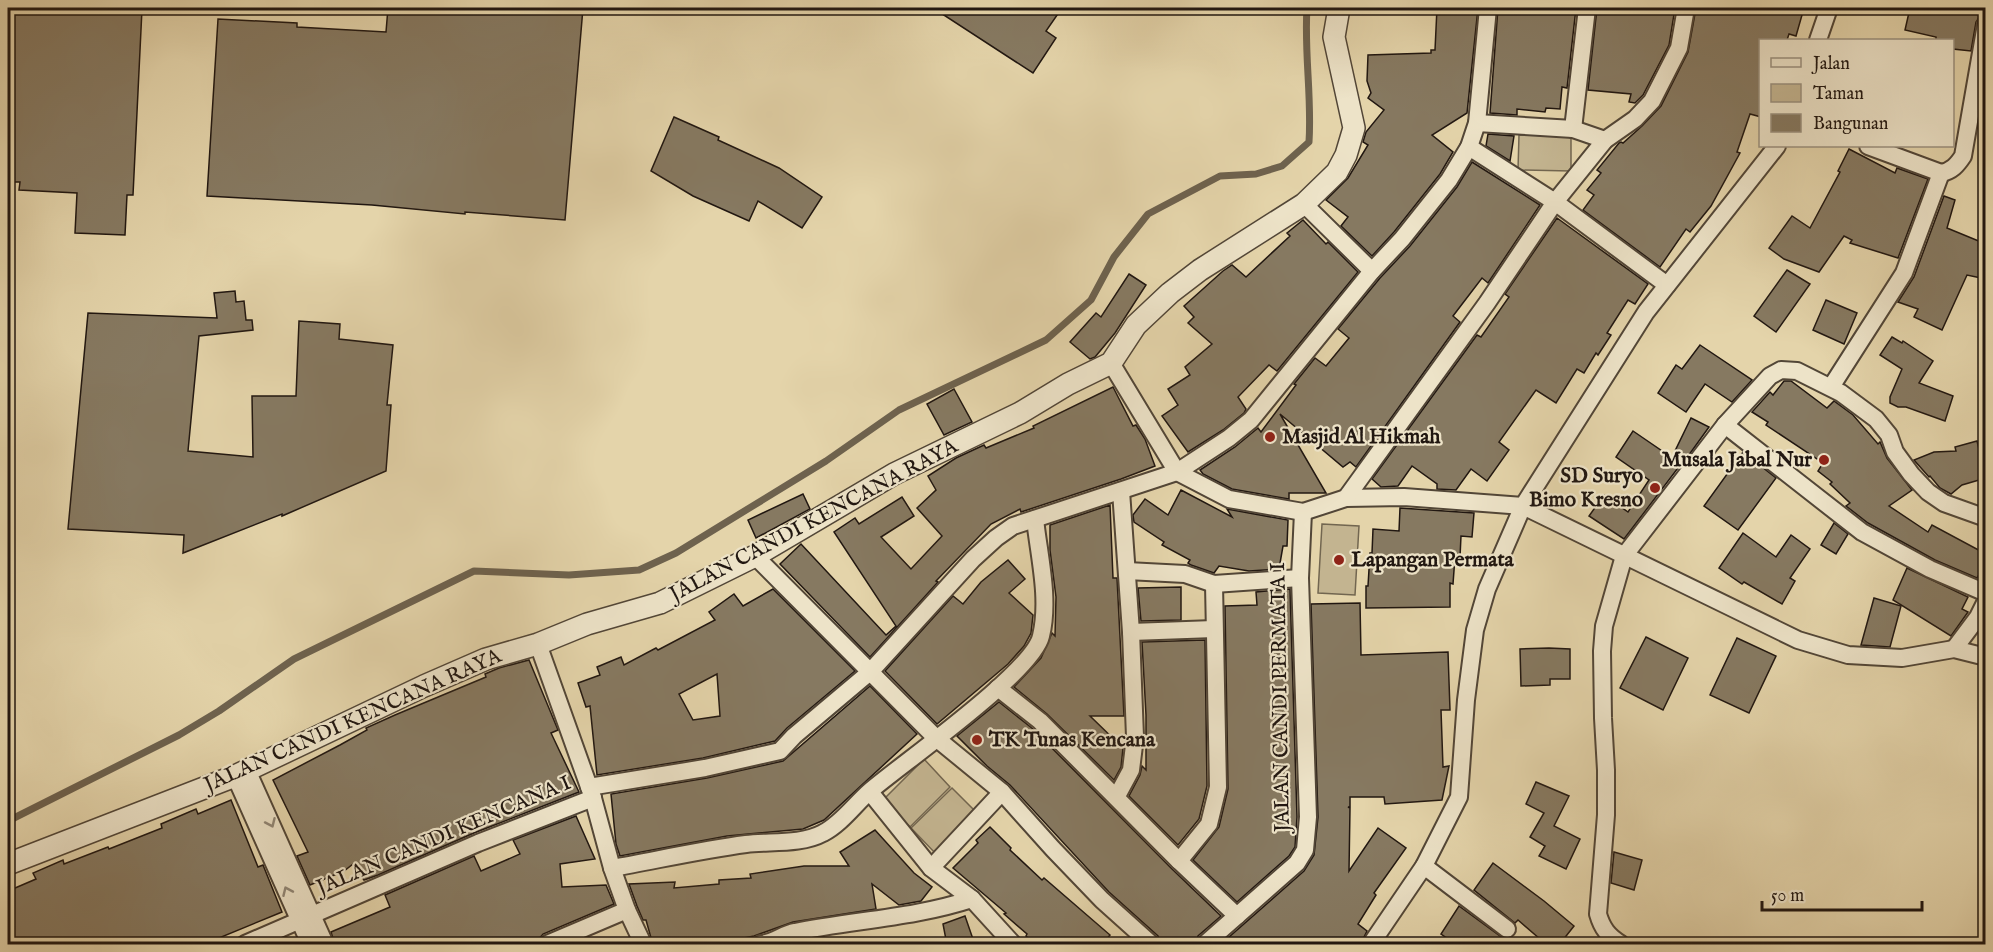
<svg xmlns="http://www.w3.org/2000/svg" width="1993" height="952" font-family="'IM FELL English',serif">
<rect width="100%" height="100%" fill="#e4d4aa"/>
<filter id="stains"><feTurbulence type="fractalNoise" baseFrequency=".00333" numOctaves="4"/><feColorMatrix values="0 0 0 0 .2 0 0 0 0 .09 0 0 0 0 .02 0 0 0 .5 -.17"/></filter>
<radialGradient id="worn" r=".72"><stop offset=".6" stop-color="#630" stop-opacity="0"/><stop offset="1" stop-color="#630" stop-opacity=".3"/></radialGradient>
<g fill="#c3b490" stroke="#726650" stroke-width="1.5">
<polygon points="1519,135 1571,136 1571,171 1518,170"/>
<polygon points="1322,524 1359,526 1355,595 1318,593"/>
<polygon points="924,759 950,787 910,827 883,800"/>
<polygon points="952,788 979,815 938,856 911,828"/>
</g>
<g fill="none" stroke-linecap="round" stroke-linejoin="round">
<path stroke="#6e624e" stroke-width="7" d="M8,821l171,-86 40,-24 75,-52 180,-88 95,4 70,-5 37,-17 150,-92 73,-51 147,-70 45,-40 23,-43 34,-43 72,-38 36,-2 26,-8 27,-24c3,-45 -5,-90 -2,-134"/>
</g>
<g fill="#867961" stroke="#211711" stroke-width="1.5" fill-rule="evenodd">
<polygon points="8,8 142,9 133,195 127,195 125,235 75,233 77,193 19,190 20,182 8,182"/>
<polygon points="388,8 583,8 565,220 465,212 465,214 372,205 207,196 218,19 297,23 297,27 386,32"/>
<polygon points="933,8 1062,8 1046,31 1056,38 1033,73"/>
<polygon points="1437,8 1478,8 1467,113 1432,135 1453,152 1440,174 1394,232 1372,256 1341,226 1348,217 1326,200 1348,178 1368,145 1363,142 1366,132 1384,110 1368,98 1371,93 1367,81 1368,55 1431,53 1431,50 1435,50"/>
<polygon points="1498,8 1576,8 1567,88 1562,87 1560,109 1546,108 1545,112 1517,109 1517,115 1490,113"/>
<polygon points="1597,8 1675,8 1669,45 1643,95 1635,103 1629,102 1631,94 1588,90"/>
<polygon points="1696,8 1804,8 1796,36 1789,34 1787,40 1761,40 1761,117 1750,114 1737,152 1740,153 1711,206 1690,232 1686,229 1660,267 1583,210 1594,195 1587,190 1601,173 1597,170 1619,143 1621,142 1623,143 1642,126 1661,106 1688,52"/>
<polygon points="1910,8 1954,8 1983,12 1976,22 1971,51 1953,49 1953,40 1936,40 1936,37 1905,30"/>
<polygon points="674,117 719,137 718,140 779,168 822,197 802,228 758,201 749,221 693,196 651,171"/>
<polygon points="1488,134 1514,136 1510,161 1486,146"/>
<polygon points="1849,149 1895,173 1897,168 1928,179 1898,258 1850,243 1852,240 1844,236 1819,272 1784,259 1769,248 1792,216 1810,228 1840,172 1838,171"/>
<polygon points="1472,162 1540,205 1488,283 1482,278 1453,316 1460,322 1356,467 1350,462 1343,467 1280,414 1326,493 1289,493 1289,499 1232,489 1203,474 1200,470 1235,447 1258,428 1261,432 1296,385 1294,384 1315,358 1326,366 1349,338 1338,329 1380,278 1410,246 1457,187"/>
<polygon points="1944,196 1955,200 1947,228 1986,244 1986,279 1967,275 1942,330 1914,317 1918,309 1898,302 1914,277"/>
<polygon points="1557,218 1648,284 1635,304 1628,300 1607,333 1611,335 1598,355 1596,353 1584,373 1577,369 1556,403 1536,390 1499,442 1509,450 1487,481 1471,469 1456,490 1437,489 1437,484 1412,466 1398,486 1381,487 1372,479 1477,335 1481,337 1509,297 1505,294"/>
<polygon points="1303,220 1326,244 1328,242 1358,272 1277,371 1269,365 1238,397 1246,409 1244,413 1223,430 1188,452 1162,416 1178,405 1168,389 1190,375 1185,367 1212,344 1188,323 1194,317 1184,306 1223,271 1232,265 1246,277 1290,236 1287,233"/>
<polygon points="1787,270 1810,284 1776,332 1754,316"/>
<polygon points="1129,274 1146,285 1115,333 1095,357 1090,359 1070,342 1096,313 1101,317"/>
<polygon points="235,291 236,302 244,301 246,320 252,320 253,330 199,336 188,451 253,457 252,396 296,396 299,321 340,324 339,339 393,345 387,405 391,405 386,471 282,516 282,514 183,553 184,535 68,529 88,313 217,318 214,293"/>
<polygon points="1826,300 1857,313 1844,344 1813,330"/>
<polygon points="1892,337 1902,343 1903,341 1933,361 1919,383 1953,396 1945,421 1906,407 1898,407 1890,403 1890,397 1902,369 1880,355"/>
<polygon points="1700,345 1752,380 1732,402 1705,384 1686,412 1658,393 1676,365 1682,369"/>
<polygon points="1784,381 1791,381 1827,408 1834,401 1853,415 1878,444 1880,442 1887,458 1912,490 1889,506 1928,532 1932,525 1986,554 1986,578 1978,576 1977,578 1935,560 1868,523 1846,506 1850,503 1830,484 1832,482 1818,471 1823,463 1766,425 1768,422 1752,412 1770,392 1773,395"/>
<polygon points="1113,387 1133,426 1136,425 1145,439 1155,466 1121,479 1021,512 1020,509 991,524 936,581 938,582 870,657 780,564 801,544 886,635 896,626 834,532 855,518 859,524 902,497 914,516 881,537 911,569 942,536 917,508 936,490 928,476 956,458 984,445 986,448 1034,428 1033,426"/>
<polygon points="954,389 972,422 944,435 927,404"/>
<polygon points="1691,418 1709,427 1686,459 1674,453"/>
<polygon points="1633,431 1681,464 1624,539 1589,516 1604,495 1628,512 1649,480 1616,457"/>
<polygon points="1977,441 1986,478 1962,485 1951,494 1940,488 1930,476 1929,477 1914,460 1934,452 1956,451 1955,447"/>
<polygon points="1743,452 1776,478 1738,530 1704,506"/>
<polygon points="1181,490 1232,517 1227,509 1288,520 1287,546 1283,546 1279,569 1249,571 1219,566 1214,573 1191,565 1188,563 1190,560 1162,545 1164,542 1134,522 1133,515 1145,499 1168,515"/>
<polygon points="803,494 810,509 756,538 748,520"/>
<polygon points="1110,505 1113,578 1117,578 1124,716 1090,716 1123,748 1121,767 1114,780 1047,714 1014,687 1041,658 1052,633 1055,636 1056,597 1050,550 1050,525"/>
<polygon points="1400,508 1474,513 1472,537 1461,536 1460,557 1455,557 1453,584 1450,583 1450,607 1366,608 1366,586 1368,586 1370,553 1372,553 1373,529 1399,531"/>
<polygon points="1834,523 1848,534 1836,554 1821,545"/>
<polygon points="1743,533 1776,557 1791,535 1810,549 1790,578 1795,581 1782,604 1744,582 1742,584 1719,568"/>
<polygon points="1008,560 1025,579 1009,593 1033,615 1031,633 1024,646 1008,664 937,724 885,671 953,596 963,604 981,582"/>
<polygon points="1907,568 1968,597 1962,609 1968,612 1951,636 1893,600"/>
<polygon points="1181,587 1181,620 1141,621 1138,588"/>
<path d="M773,589l82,82 -68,57 -12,13 -72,17 -106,17 -7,-69 -4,1 -8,-24 22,-8 -3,-8 24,-10 3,8 32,-17 2,2 57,-30 -6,-8 25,-18 9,12zM717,674l3,42 -27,4 -14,-26z"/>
<polygon points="1290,589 1297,817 1295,847 1289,856 1237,902 1193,860 1219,827 1228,789 1225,606 1257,605 1256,592"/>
<polygon points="1874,598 1901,606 1890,647 1861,645"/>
<polygon points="1360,603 1361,655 1448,652 1450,710 1441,710 1443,767 1449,766 1442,800 1385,804 1384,797 1350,797 1350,807 1348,807 1350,808 1349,871 1378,828 1406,848 1374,893 1376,895 1358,924 1367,931 1360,945 1220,945 1304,871 1314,855 1318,817 1311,604"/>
<polygon points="1646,637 1688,658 1663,710 1620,688"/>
<polygon points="1737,638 1776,656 1749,713 1710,695"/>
<polygon points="1205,640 1207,786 1199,819 1178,845 1129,796 1140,775 1142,766 1146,770 1146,715 1142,642"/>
<polygon points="1549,648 1570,649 1570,679 1550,679 1550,685 1521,686 1520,649"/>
<polygon points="529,660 558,730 551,733 579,792 474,833 378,875 364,880 353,864 344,871 310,885 297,856 308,852 273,780 340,745 367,730 366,728 395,715 486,677 485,674 499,668"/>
<polygon points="870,686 917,734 824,820 803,829 727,836 620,856 616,844 611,794 707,778 783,761"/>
<polygon points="999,702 1033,729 1172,869 1221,916 1198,936 1195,945 1161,945 1158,936 1109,892 1010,785 987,766 957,736"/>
<polygon points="1536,782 1569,796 1554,826 1580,839 1566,869 1539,856 1545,846 1530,837 1544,813 1526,804"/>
<polygon points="231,800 258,867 263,865 282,912 202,945 8,945 8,891 36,879 33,873 63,860 64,864 108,847 109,849 162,828 161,824 196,809 198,814"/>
<polygon points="576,816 595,859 560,864 562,887 606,885 614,904 543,934 538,940 527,945 335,945 331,932 390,907 385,895 474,856 481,871 520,854 513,840"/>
<polygon points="990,827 1011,848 1010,850 1042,880 1044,878 1110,935 1102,945 1035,945 1026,936 1027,934 1004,914 1006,913 953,868 978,843 976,840"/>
<polygon points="875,830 914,873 932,887 921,901 899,905 872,884 876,909 793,922 754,936 708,945 653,945 646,920 643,920 637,906 629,884 675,882 674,888 719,884 719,880 751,878 750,874 804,866 849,866 840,852"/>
<polygon points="1614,852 1642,860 1634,890 1611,883"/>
<polygon points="1493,863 1544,901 1574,926 1559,945 1547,945 1518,920 1515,923 1474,890"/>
<polygon points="1459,906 1504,939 1500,945 1457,945 1441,934"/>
<polygon points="965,916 975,945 947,945 943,924"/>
</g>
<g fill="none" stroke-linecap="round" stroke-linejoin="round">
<g stroke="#524637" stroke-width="20">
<g id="minor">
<polyline points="1818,40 1829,8"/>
<polyline points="1477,123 1573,129 1605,140"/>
<polyline points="1573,129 1587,8"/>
<polyline points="1868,146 1941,173"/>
<polyline points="1469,147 1555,202 1667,285"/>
<path d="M1941,173c11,-2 16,-8 22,-17l23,-132"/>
<polyline points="1304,204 1372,271"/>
<polyline points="1111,363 1177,472 1229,499 1303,512 1346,498 1404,497 1523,506 1798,640 1848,655 1902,658 1954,649 1986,657"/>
<polyline points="1831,387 1904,273 1941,173"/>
<polyline points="1725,425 1862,532 1930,569 1986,593"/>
<polyline points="1346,498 1487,303 1555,202 1605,140 1635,119 1652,101 1679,48 1686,8"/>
<polyline points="755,556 936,738 1002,792 1053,849 1102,900 1151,944"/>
<polyline points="1127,571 1185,574 1214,584 1300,578"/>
<polyline points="1131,632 1214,629"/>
<polyline points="538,644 593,798 612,868 627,910 643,944"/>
<polyline points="1954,649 1978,617 1986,601"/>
<polyline points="998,688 1040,721 1179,861 1237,916"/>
<polyline points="247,770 325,944"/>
<polyline points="235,776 310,944"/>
<polyline points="589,787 705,768 780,751 794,736 870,672 973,559 996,538 1013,526 1177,472 1229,438 1251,420 1372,271 1402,239 1449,180 1469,147 1477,123 1488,8"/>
<polyline points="870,792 931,868 972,899 1013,944"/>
<polyline points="1117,796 1131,770 1135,737 1131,632 1121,491"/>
<polyline points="1179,861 1209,824 1218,787 1214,584"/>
<polyline points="1424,866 1507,929"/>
<path d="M612,868c45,-8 89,-18 134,-24 24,-3 55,1 77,-11 18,-9 32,-29 47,-42 34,-29 163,-119 171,-155 9,-37 -2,-80 -6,-117"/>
<polyline points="931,868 1002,792"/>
<polyline points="245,944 478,843 593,798"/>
<polyline points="547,944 627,910"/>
<path d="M761,944c13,-1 22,-10 34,-12 59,-12 119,-14 177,-33"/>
<polyline points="1205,944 1297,863 1305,850 1308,817 1300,578 1303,512"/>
<polyline points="1371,944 1424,866 1459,797 1466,700 1475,630 1487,589 1523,506 1646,312 1777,146"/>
<path d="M1621,944c-13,-8 -19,-16 -23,-30l8,-99v-45l-3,-52 -1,-67 2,-25 20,-70 101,-131 45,-49 11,-6 16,1 44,22 35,26 13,16 6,17 16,22 17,18 16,11 42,15"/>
</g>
</g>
<g stroke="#524637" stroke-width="24">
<polyline id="tertiary" points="8,864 235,776 424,686 486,659 538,644 587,624 660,603 755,556 894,474 1020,413 1068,384 1111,363 1136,325 1170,293 1200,270 1304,204 1337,172 1346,155 1354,128 1334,37 1339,8"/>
</g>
<use href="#minor" stroke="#ede3c8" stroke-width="16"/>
<use href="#tertiary" stroke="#ede3c8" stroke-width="21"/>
</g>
<defs><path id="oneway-chevron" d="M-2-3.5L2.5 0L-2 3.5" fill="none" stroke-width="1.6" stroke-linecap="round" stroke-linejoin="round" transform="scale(1.5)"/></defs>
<g stroke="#918776">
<use href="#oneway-chevron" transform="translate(271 823) rotate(66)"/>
<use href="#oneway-chevron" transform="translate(287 891) rotate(-114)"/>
</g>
<g fill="#8f2418" stroke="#ede3c8" stroke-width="2">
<circle cx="1270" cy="437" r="6"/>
<circle cx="1824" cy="460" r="6"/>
<circle cx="1655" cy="488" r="6"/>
<circle cx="1339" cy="560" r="6"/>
<circle cx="977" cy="740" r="6"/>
</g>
<g text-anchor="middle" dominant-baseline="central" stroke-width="4.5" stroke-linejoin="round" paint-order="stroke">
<g font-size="21" font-weight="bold" fill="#211711" stroke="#ede3c8" text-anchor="start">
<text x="1282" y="437">Masjid Al Hikmah</text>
<text x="1812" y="460" text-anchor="end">Musala Jabal Nur</text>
<text x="1643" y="476" text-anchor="end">SD Suryo<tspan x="1643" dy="24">Bimo Kresno</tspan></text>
<text x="1351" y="560">Lapangan Permata</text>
<text x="989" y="740">TK Tunas Kencana</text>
</g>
<g font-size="21" fill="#211711" stroke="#ede3c8">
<text transform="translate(814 521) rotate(-28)">JALAN CANDI KENCANA RAYA</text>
<text transform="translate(1281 697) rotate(-91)">JALAN CANDI PERMATA I</text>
<text transform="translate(353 721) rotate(-24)">JALAN CANDI KENCANA RAYA</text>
<text transform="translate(444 836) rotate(-23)">JALAN CANDI KENCANA I</text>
</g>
</g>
<rect width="1993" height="952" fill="none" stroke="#e4d4aa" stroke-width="30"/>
<rect x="9" y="9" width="1975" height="934" fill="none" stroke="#211711" stroke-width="3"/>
<rect x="15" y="15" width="1963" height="922" fill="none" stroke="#211711" stroke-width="1.5"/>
<rect x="1759" y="39" width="195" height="108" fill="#ede3c8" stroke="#9b917f" stroke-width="1.5"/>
<rect x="1771" y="58" width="30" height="9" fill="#ede3c8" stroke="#9b917f" stroke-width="1.5"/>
<text x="1813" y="69" font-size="18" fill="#211711">Jalan</text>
<rect x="1771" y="84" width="30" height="18" fill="#c3b490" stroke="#9b917f" stroke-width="1.5"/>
<text x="1813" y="99" font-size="18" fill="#211711">Taman</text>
<rect x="1771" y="114" width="30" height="18" fill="#867961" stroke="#9b917f" stroke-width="1.5"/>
<text x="1813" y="129" font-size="18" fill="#211711">Bangunan</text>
<path d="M1762 901v9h160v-9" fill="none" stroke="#211711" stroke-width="3"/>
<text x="1771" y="901" font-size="18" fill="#211711" stroke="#ede3c8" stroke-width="4.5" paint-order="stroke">50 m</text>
<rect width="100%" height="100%" filter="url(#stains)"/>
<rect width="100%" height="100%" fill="url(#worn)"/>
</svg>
